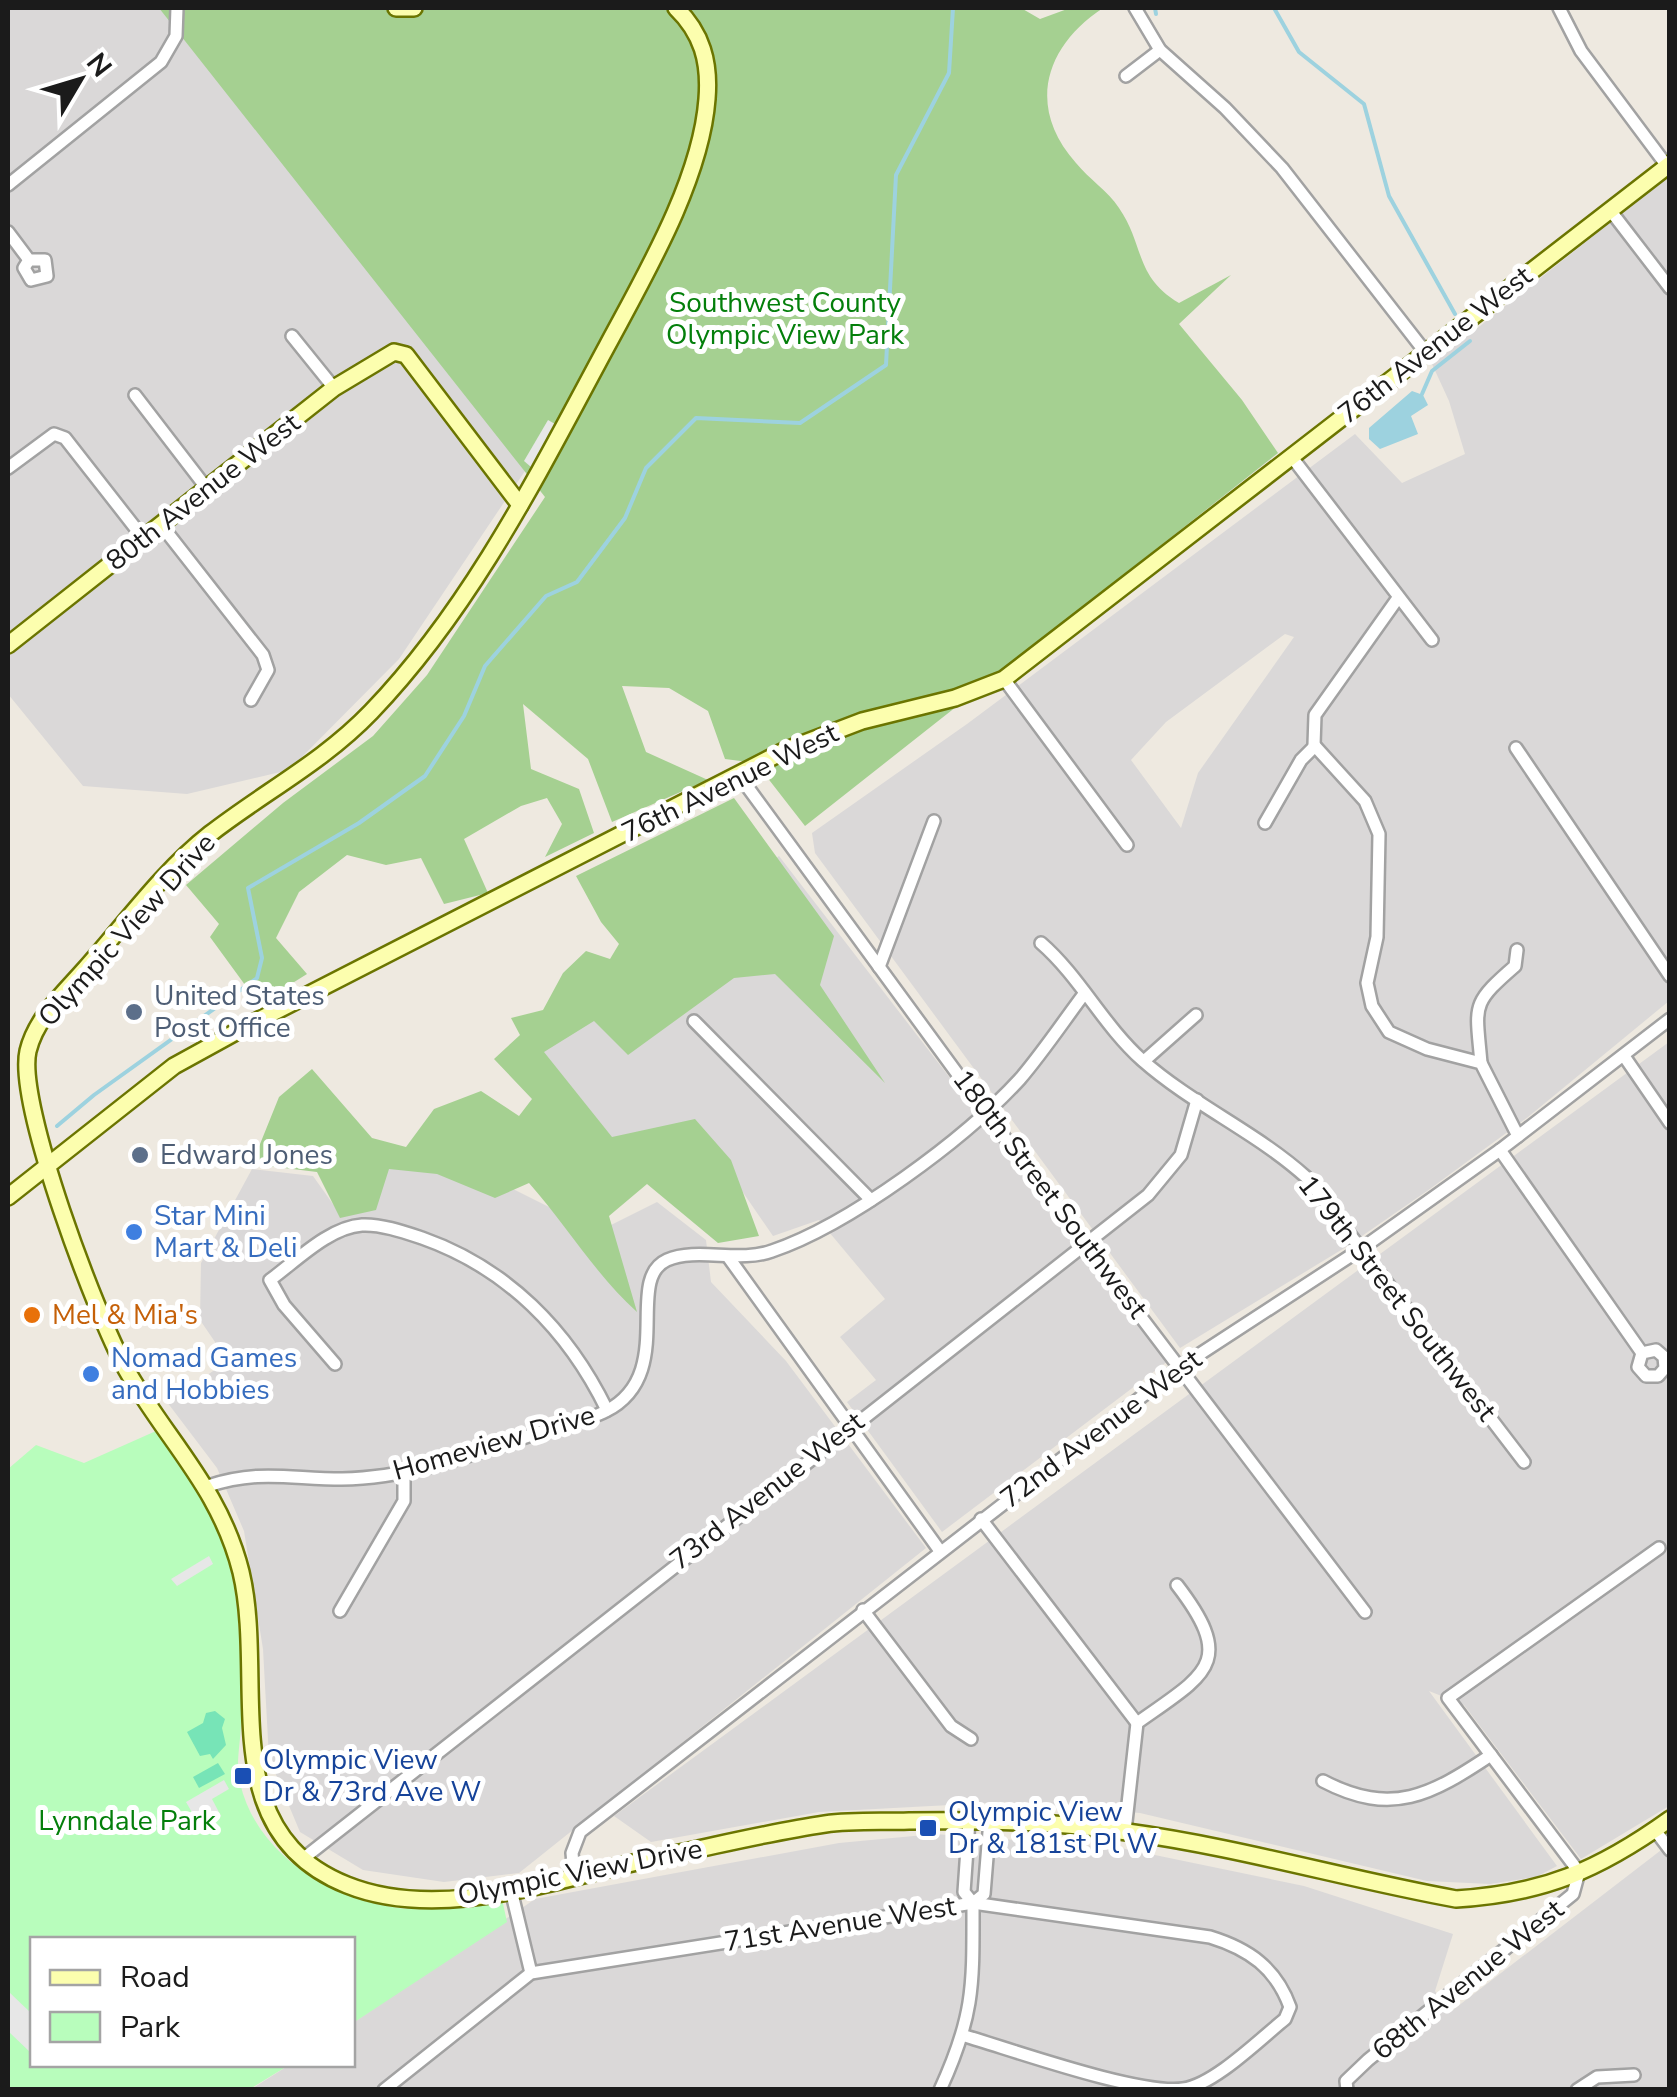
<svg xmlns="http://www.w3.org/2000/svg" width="1677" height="2097" font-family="'Nunito Sans',sans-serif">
<rect width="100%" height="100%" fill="#eee9e0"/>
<g fill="#dad8d8" fill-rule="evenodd">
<polygon points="8,8 168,8 525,471 399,659 289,770 187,794 83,786 8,694 8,652 366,357 8,634"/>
<path d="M1669,176v825l-141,116 -101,74 -81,56 -166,101 -365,-495 -3,-20 155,-109 388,-290 47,49 63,-29 -16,-53 -17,-37zM1285,634l9,3 -96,136 -17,55 -50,-68 35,-38z"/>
<polygon points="779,856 1168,1361 942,1532 847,1402 876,1380 840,1337 885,1299 819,1220 773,1236 696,1124 606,1152 532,1054"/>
<polygon points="1669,1042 1669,1806 1581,1859 1464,1705 1429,1691 1557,1866 1536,1877 1490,1884 1427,1881 1140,1813 1006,1802 819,1812 651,1842 614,1816"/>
<polygon points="377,1157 459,1162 561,1213 611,1225 657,1202 706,1240 711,1282 786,1361 926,1548 519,1873 444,1882 363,1870 300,1832 269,1758 263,1649 244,1531 217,1468 167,1402 228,1361 200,1320 201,1263 252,1169 313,1176 340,1214"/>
<polygon points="935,1834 1121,1848 1304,1886 1453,1934 1435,1991 1449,2013 1669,1844 1669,2089 250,2090 289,2065 352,2064 353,2023 535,1899 839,1843"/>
</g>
<g fill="#a5d091">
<path d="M159,8h862l19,11 30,-11h33c-58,38 -77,99 -27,155 13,16 32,28 43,45 26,38 15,68 60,95l52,-28 -52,49 63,76 36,53 -473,373 -49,-63 -31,-4 -17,-48 -39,-23 -47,-2 24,66 62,28 -96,42 -24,-63 -65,-55 8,65 48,20 15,44 -49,24 17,-33 -15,-26 -26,8 -57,33 24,54 -44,11 -23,-46 -35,7 -39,-10 -48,37 -23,46 31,36 -48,30 -49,-67 9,-13 -33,-39 97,-82 90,-67 54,-61 118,-178z"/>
<path d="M734,798l100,138 -14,49 65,98 -110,-109 -41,4 -106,77 -34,-34 -50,31 68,85 83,-18 36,41 28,76 -41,7 -71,-59 -38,32 28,96c-42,-38 -70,-86 -108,-129l-34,15 -58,-24 -48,-5 -13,41 -36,8 -23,-46 -65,-8 27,-67 33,-28 60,69 34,9 28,-38 47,-18 38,25 13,-17 -38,-40 26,-24 -9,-17 32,-8 20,-37 23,-22 24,8 9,-15 -18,-22 -25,-46z"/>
</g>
<path fill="#b8fdbc" d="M156,1431c38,49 70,100 79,162 6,42 6,87 6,129 0,19 -6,43 -1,61 17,75 100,123 172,126 29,2 61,-7 90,-10l5,23 -154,101 -1,-83h-320v124l257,1 -39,24 -242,1v-621l28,-24 48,18z"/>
<g fill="#77e4b7">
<polygon points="215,1711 225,1719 222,1728 226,1745 213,1759 210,1754 200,1756 187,1732 203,1723 206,1713"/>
<polygon points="218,1763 225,1774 199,1788 193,1777"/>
</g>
<g fill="#e7e7e7">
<polygon points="548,420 562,428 538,473 524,461"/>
<polygon points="209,1556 213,1564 177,1586 171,1579"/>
<polygon points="224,1780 229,1789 212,1799 221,1816 201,1828 186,1802"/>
<polygon points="8,1991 32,2014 32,2054 8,2031"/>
</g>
<polygon fill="#9dd2df" points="1412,391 1423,395 1428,405 1411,416 1418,434 1380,449 1369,439 1369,428"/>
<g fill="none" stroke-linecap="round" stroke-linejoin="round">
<g stroke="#9dd2df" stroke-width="4">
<polyline points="1155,8 1156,14"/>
<polyline points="1274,8 1299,52 1364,104 1389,196 1455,314"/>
<polyline points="1422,394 1432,371 1470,341"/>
<polyline points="57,1126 94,1095 257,978 262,958 248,888 359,823 425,776 464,716 485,666 546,596 577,582 625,518 646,468 696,418 800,423 886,365 896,175 949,73 953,8"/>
</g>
<g stroke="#a2a2a2" stroke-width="16">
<g id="street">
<polyline points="1135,8 1160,50 1225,108 1282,168 1426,353"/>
<polyline points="1559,8 1581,51 1667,166"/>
<polyline points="1126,76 1160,50"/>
<polyline points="8,185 161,62 176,36 177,8"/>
<polyline points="1610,210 1670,288"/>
<polyline points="8,232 29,260 24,268 31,280 47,276 45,260 29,260"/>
<polyline points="292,336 334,388"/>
<polyline points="135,395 208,490"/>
<polyline points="1291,456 1432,640"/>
<polyline points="8,468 54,434 65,438 144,539"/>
<polyline points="162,526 263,655 268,670 251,700"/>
<polyline points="1398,598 1315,715 1314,745 1365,801 1379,834 1377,937 1367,983 1372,1006 1389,1032 1427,1049 1481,1063 1518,1136"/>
<polyline points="1004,679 1127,845"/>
<polyline points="1516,748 1670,976"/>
<polyline points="738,774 986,1113 1365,1612"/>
<polyline points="1265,823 1301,760 1315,746"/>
<path d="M1041,943c39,34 62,82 101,117 51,45 114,72 164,117l218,285"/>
<polyline points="879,967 934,821"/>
<polyline points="694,1021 871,1200"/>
<polyline points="1624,1056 1670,1123"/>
<polyline points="1144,1061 1196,1015"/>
<path d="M1481,1063c-5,-58 -11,-58 34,-97l2,-16"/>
<polyline points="1500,1150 1642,1353 1638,1367 1646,1376 1658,1376 1665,1368 1664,1357 1656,1350 1642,1353"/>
<polyline points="729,1258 940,1551"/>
<path d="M335,1364l-51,-59 -14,-25c25,-18 59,-53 92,-55 19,-1 42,7 60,13 85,30 146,92 185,172"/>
<path d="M208,1486c51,-17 83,-7 134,-7 68,-1 135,-26 199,-47 21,-7 46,-11 65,-21 72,-37 17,-131 61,-151 30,-13 72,3 105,-9 77,-26 193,-112 248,-172 23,-27 43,-57 64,-85"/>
<polyline points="981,1519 1137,1723"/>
<polyline points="863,1610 951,1726 971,1739"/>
<polyline points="340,1611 404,1501 404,1474"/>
<path d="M1323,1781c69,36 108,14 168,-26"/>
<polyline points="1655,1830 1670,1850"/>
<path d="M1125,1831l12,-108c69,-49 100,-60 40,-138"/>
<polyline points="304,1858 1148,1195 1181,1155 1197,1100"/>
<polyline points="574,1874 572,1853 580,1832 1180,1367 1361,1249 1500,1150 1670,1019"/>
<polyline points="511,1890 531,1973"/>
<polyline points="973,1903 984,1894 990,1820"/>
<path d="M384,2090l147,-117 442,-70 237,34c39,12 66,31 80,70l-5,12c-25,20 -71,66 -102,70 -44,6 -170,-39 -218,-53"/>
<path d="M940,2090c35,-76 33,-106 33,-187l-9,-11 5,-72"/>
<polyline points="1347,2090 1346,2081 1368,2060 1573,1894 1579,1872 1448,1698 1659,1548"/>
<polyline points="1577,2090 1597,2077 1634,2075"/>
</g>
</g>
<g stroke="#6b7500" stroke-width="20">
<g id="secondary">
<polyline points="396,8 414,8"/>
<path d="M676,8c26,25 34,54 31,91 -6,81 -62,176 -100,247 -69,128 -135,261 -236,366 -48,50 -107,80 -161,122 -47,37 -85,90 -125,135 -22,25 -49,49 -57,82 -12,53 69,266 98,318 41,72 94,119 115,203 26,109 -29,259 106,313 97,39 217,-9 313,-28 55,-11 110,-25 165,-33 28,-4 56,-2 84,-3 73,-1 146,0 218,11 111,15 219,47 329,67 87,-5 143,-29 214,-80"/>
<polyline points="8,645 334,388 394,352 406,355 520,505"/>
<polyline points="8,1197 174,1066 245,1027 786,750 862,721 955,698 1004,679 1670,164"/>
</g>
</g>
<use href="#street" stroke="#fff" stroke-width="11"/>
<use href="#secondary" stroke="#fcfeae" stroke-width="15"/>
</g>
<g fill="#5c6f8a" stroke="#fff" stroke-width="4">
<circle cx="134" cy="1012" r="10"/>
<circle cx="140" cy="1155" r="10"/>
</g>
<g fill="#3f7fe0" stroke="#fff" stroke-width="4">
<circle cx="134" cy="1232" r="10"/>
<circle cx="91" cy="1374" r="10"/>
</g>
<circle fill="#e8710a" stroke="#fff" stroke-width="4" cx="32" cy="1315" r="10"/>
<g fill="#1a4fb4" stroke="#fff" stroke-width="4">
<rect x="233" y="1766" width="20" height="20" rx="5"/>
<rect x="918" y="1818" width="20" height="20" rx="5"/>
</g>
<g text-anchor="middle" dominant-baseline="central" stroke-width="10" stroke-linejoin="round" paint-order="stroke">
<g font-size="28" fill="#047f0b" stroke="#fff">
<text x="785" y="303">Southwest County<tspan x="785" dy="32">Olympic View Park</tspan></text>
<text x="127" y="1821">Lynndale Park</text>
</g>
<g font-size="28" fill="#1b1b1b" stroke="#fff">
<text transform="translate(1435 345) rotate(-38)">76th Avenue West</text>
<text transform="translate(203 492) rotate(-38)">80th Avenue West</text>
<text transform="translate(730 783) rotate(-26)">76th Avenue West</text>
<text transform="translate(127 930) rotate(-48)">Olympic View Drive</text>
<text transform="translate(1050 1194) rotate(53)">180th Street Southwest</text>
<text transform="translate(1397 1298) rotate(52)">179th Street Southwest</text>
<text transform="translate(1101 1429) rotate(-37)">72nd Avenue West</text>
<text transform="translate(494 1443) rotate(-16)">Homeview Drive</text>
<text transform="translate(767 1491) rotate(-38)">73rd Avenue West</text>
<text transform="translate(580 1872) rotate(-11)">Olympic View Drive</text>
<text transform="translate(840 1924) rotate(-9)">71st Avenue West</text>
<text transform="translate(1468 1980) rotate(-39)">68th Avenue West</text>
</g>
<g font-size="28" fill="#4e5e75" stroke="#fff" text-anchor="start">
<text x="154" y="996">United States<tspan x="154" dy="32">Post Office</tspan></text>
<text x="160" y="1155">Edward Jones</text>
</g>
<g font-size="28" fill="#366cbe" stroke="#fff" text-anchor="start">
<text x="154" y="1216">Star Mini<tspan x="154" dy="32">Mart &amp; Deli</tspan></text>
<text x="111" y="1358">Nomad Games<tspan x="111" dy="32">and Hobbies</tspan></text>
</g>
<g font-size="28" fill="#c56008" stroke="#fff" text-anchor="start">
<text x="52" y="1315">Mel &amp; Mia's</text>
</g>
<g font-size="28" fill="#164399" stroke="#fff" text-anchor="start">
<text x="263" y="1760">Olympic View<tspan x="263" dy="32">Dr &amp; 73rd Ave W</tspan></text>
<text x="948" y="1812">Olympic View<tspan x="948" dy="32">Dr &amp; 181st Pl W</tspan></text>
</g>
</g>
<rect width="1677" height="2097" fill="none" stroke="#1b1b1b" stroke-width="20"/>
<rect x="30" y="1937" width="325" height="130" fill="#ffffff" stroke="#a4a4a4" stroke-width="2.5"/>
<rect x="50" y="1970" width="50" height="15" fill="#fcfeae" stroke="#a4a4a4" stroke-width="2.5"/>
<text x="120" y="1987" font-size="30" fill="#1b1b1b">Road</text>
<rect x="50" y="2012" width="50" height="30" fill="#b8fdbc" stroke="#a4a4a4" stroke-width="2.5"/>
<text x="120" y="2037" font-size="30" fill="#1b1b1b">Park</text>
<g transform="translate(80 80) rotate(52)" stroke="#ffffff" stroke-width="8" paint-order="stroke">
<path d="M0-8L18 38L0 25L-18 38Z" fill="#1b1b1b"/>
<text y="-15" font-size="28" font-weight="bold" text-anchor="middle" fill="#1b1b1b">N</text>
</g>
</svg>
